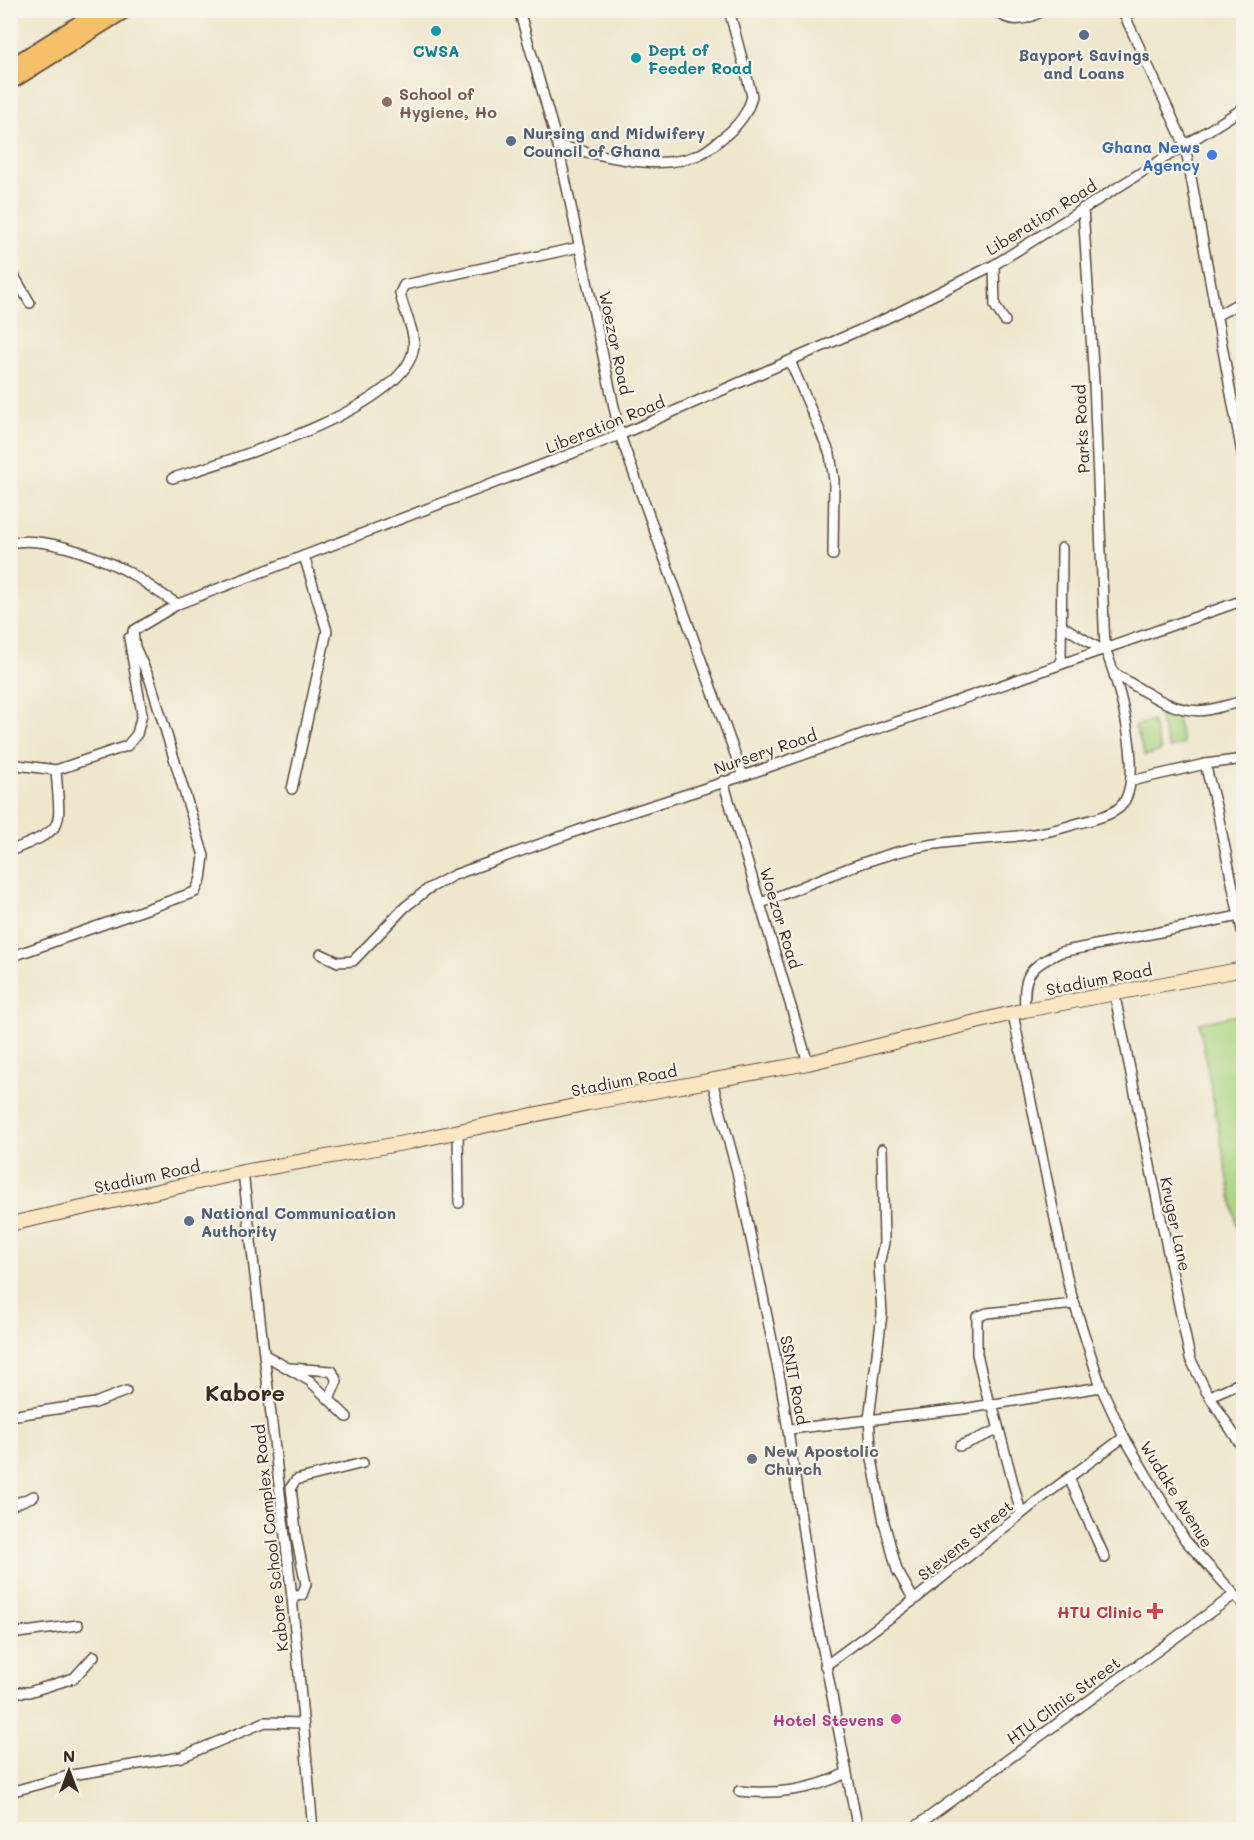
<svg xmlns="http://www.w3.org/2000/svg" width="1254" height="1840" viewBox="0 0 1254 1840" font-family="Mali,sans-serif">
  <rect width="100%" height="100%" fill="#f7f3e8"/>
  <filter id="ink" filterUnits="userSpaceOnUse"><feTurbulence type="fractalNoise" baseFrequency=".0167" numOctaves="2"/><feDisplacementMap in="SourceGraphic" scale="12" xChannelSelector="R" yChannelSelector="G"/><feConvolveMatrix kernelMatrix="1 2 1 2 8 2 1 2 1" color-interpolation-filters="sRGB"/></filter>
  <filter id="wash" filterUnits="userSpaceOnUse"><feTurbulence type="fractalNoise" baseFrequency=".008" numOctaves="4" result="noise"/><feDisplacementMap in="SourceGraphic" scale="24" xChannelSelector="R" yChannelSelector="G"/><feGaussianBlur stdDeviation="1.35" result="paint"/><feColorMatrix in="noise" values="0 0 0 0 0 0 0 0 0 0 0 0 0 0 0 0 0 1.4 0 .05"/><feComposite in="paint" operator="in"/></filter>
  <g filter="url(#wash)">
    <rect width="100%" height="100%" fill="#eee7cd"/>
    <g fill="#a8d37f" stroke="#727e4e" stroke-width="1.5">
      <path d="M1175,713L1184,744L1169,748L1159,718Z"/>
      <path d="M1152,721L1161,751L1145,756L1135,726Z"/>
      <path d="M1243,1014H1244L1243,1260L1199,1023Z"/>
    </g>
  </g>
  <g filter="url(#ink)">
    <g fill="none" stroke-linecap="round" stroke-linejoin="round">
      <g stroke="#564638" stroke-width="12">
        <g id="street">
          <path d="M519,10L558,146L620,435L743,776"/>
          <path d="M995,10C1011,25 1027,20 1044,10"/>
          <path d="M1122,10L1185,145L1244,464"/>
          <path d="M558,146C602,154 655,173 698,155C706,152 714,145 721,139C736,128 748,114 752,96L729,10"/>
          <path d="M994,265L995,306L1005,321"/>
          <path d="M10,269L30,303"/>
          <path d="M1216,316L1244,300"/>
          <path d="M790,361L830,454L834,480L833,555"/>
          <path d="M173,478C227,461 400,410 413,351C417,333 403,311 400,293L404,285L580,247"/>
          <path d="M10,543C42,535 93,555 123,569C142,579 159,594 178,604L620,435L885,319L994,265L1244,108"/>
          <path d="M1061,625L1102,650"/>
          <path d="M1061,664L1062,548"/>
          <path d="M1117,675C1143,690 1174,715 1207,710C1219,708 1231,704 1244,701"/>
          <path d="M10,764L56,770L127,746L137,734L142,714L129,638"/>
          <path d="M1205,764L1217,810L1244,940"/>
          <path d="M723,781L808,1063"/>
          <path d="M1131,781L1205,764L1244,759"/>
          <path d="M292,789L327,631L304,556"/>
          <path d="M10,851C68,827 60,830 56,770"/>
          <path d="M761,903C816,882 871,855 929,845C975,837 1024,840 1069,826C1083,821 1108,818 1120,807C1147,780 1118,680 1105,649L1094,383L1083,208"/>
          <path d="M321,954L338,962L353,961L405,907L428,889L454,875L613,818L743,776L1244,600"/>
          <path d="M10,957L195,892L201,879L204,856L150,680L135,647L133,631L178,604"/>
          <path d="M1114,992L1190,1358L1206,1391L1244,1450"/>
          <path d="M1025,1010C1023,974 1028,968 1061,952L1239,916"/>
          <path d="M1013,1014L1069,1287L1101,1387L1124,1437L1185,1540L1244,1605"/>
          <path d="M712,1081L737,1171L781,1384L813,1598L858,1830"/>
          <path d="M458,1131L459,1203"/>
          <path d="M882,1149L884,1243L879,1264L882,1314L869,1419L872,1459L884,1522L897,1570L914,1600"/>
          <path d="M243,1172L292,1597L313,1830"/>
          <path d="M265,1355L310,1381L347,1417"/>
          <path d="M289,1368L332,1371L337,1381L329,1399"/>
          <path d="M1210,1396L1244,1381"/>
          <path d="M992,1403L1021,1513"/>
          <path d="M989,1404L977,1354V1317L987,1313L1075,1304"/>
          <path d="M10,1416L95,1403L126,1391"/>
          <path d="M790,1429L963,1409L1101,1387"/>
          <path d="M960,1446L998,1430"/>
          <path d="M1069,1478L1105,1558"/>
          <path d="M10,1506L34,1496"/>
          <path d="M292,1597L302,1595L306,1584L297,1541L291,1487L296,1480L363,1463"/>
          <path d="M10,1634L78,1625"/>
          <path d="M825,1666L914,1600L1040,1499L1124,1437"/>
          <path d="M10,1692H29L74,1678L94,1656"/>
          <path d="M739,1791C774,1795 814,1790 846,1773"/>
          <path d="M10,1792L72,1775L181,1757L265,1722L303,1723"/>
          <path d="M911,1830L1234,1595"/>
        </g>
      </g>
      <g stroke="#564638" stroke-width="16">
        <path id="secondary" d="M10,1224L243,1172L409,1142L588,1103L808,1063L1025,1010L1244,969"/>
      </g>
      <g stroke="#564638" stroke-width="18">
        <g id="primary">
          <path d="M10,67L101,10"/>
          <path d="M10,82L125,10"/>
        </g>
      </g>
      <use href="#street" stroke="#fff" stroke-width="9"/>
      <use href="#secondary" stroke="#fbe6c4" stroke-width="14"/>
      <use href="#primary" stroke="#f6c06b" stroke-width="15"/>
    </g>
  </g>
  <g fill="#0f9aa8" stroke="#f7f3e8" stroke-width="2">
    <circle cx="436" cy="31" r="6"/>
    <circle cx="636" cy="58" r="6"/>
  </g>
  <g fill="#5c6f8a" stroke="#f7f3e8" stroke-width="2">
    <circle cx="1084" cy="35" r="6"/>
    <circle cx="511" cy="141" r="6"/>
    <circle cx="189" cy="1221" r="6"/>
  </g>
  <circle fill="#8d6e63" stroke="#f7f3e8" stroke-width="2" cx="387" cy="102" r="6"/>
  <circle fill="#3f7fe0" stroke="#f7f3e8" stroke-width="2" cx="1212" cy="155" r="6"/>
  <circle fill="#6b7280" stroke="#f7f3e8" stroke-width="2" cx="752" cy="1459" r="6"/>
  <path fill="#e0444e" stroke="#f7f3e8" stroke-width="2" d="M1152 1602h6v6h6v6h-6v6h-6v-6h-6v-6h6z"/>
  <circle fill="#d1479c" stroke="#f7f3e8" stroke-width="2" cx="896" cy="1719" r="6"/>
  <g text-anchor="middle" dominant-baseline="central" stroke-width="4.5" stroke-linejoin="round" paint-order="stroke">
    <g font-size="16" font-weight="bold" fill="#0d838f" stroke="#f7f3e8" text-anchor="start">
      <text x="648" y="49">Dept of<tspan x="648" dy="18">Feeder Road</tspan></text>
      <text x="436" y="50" text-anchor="middle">CWSA</text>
    </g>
    <g font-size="16" font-weight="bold" fill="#4e5e75" stroke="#f7f3e8" text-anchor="start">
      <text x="1084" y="54" text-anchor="middle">Bayport Savings<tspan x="1084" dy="18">and Loans</tspan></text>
      <text x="523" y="132">Nursing and Midwifery<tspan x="523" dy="18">Council of Ghana</tspan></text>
      <text x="201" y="1212">National Communication<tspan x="201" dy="18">Authority</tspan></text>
    </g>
    <g font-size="16" font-weight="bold" fill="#785e54" stroke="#f7f3e8" text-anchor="start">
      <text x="399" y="93">School of<tspan x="399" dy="18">Hygiene, Ho</tspan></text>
    </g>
    <g font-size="16" font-weight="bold" fill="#366cbe" stroke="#f7f3e8" text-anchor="end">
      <text x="1200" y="146">Ghana News<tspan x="1200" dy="18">Agency</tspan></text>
    </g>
    <g font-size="16" fill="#3b2a1e" stroke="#f7f3e8">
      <text transform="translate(1041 217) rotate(-32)">Liberation Road</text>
      <text transform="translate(616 343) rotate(78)">Woezor Road</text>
      <text transform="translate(605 424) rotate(-22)">Liberation Road</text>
      <text transform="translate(1081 429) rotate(-93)">Parks Road</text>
      <text transform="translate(765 751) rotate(-19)">Nursery Road</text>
      <text transform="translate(781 918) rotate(73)">Woezor Road</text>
      <text transform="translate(1099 979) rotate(-11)">Stadium Road</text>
      <text transform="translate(624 1080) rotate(-11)">Stadium Road</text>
      <text transform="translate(147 1176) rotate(-12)">Stadium Road</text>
      <text transform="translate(1176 1224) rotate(78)">Kruger Lane</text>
      <text transform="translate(795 1380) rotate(79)">SSNIT Road</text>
      <text transform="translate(1177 1494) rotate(58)">Wudake Avenue</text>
      <text transform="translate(270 1538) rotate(-96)">Kabore School Complex Road</text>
      <text transform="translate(965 1540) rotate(-39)">Stevens Street</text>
      <text transform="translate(1063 1700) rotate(-36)">HTU Clinic Street</text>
    </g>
    <g font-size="16" font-weight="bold" fill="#5b616d" stroke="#f7f3e8" text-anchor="start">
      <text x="764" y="1450">New Apostolic<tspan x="764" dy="18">Church</tspan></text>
    </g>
    <g font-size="16" font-weight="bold" fill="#be3a42" stroke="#f7f3e8" text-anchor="end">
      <text x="1142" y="1611">HTU Clinic</text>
    </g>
    <g font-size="16" font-weight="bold" fill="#b23c85" stroke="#f7f3e8" text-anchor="end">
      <text x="884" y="1719">Hotel Stevens</text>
    </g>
    <g font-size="22" font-weight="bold" fill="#3b2a1e" stroke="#f7f3e8">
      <text x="245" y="1392">Kabore</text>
    </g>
  </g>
  <rect width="1254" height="1840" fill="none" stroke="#f7f3e8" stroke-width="36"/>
  <g transform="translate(69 1771)" stroke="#f7f3e8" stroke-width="4.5" paint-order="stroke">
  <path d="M0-4.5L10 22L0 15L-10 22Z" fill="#3b2a1e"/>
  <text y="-9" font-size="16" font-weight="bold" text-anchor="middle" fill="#3b2a1e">N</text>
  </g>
</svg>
